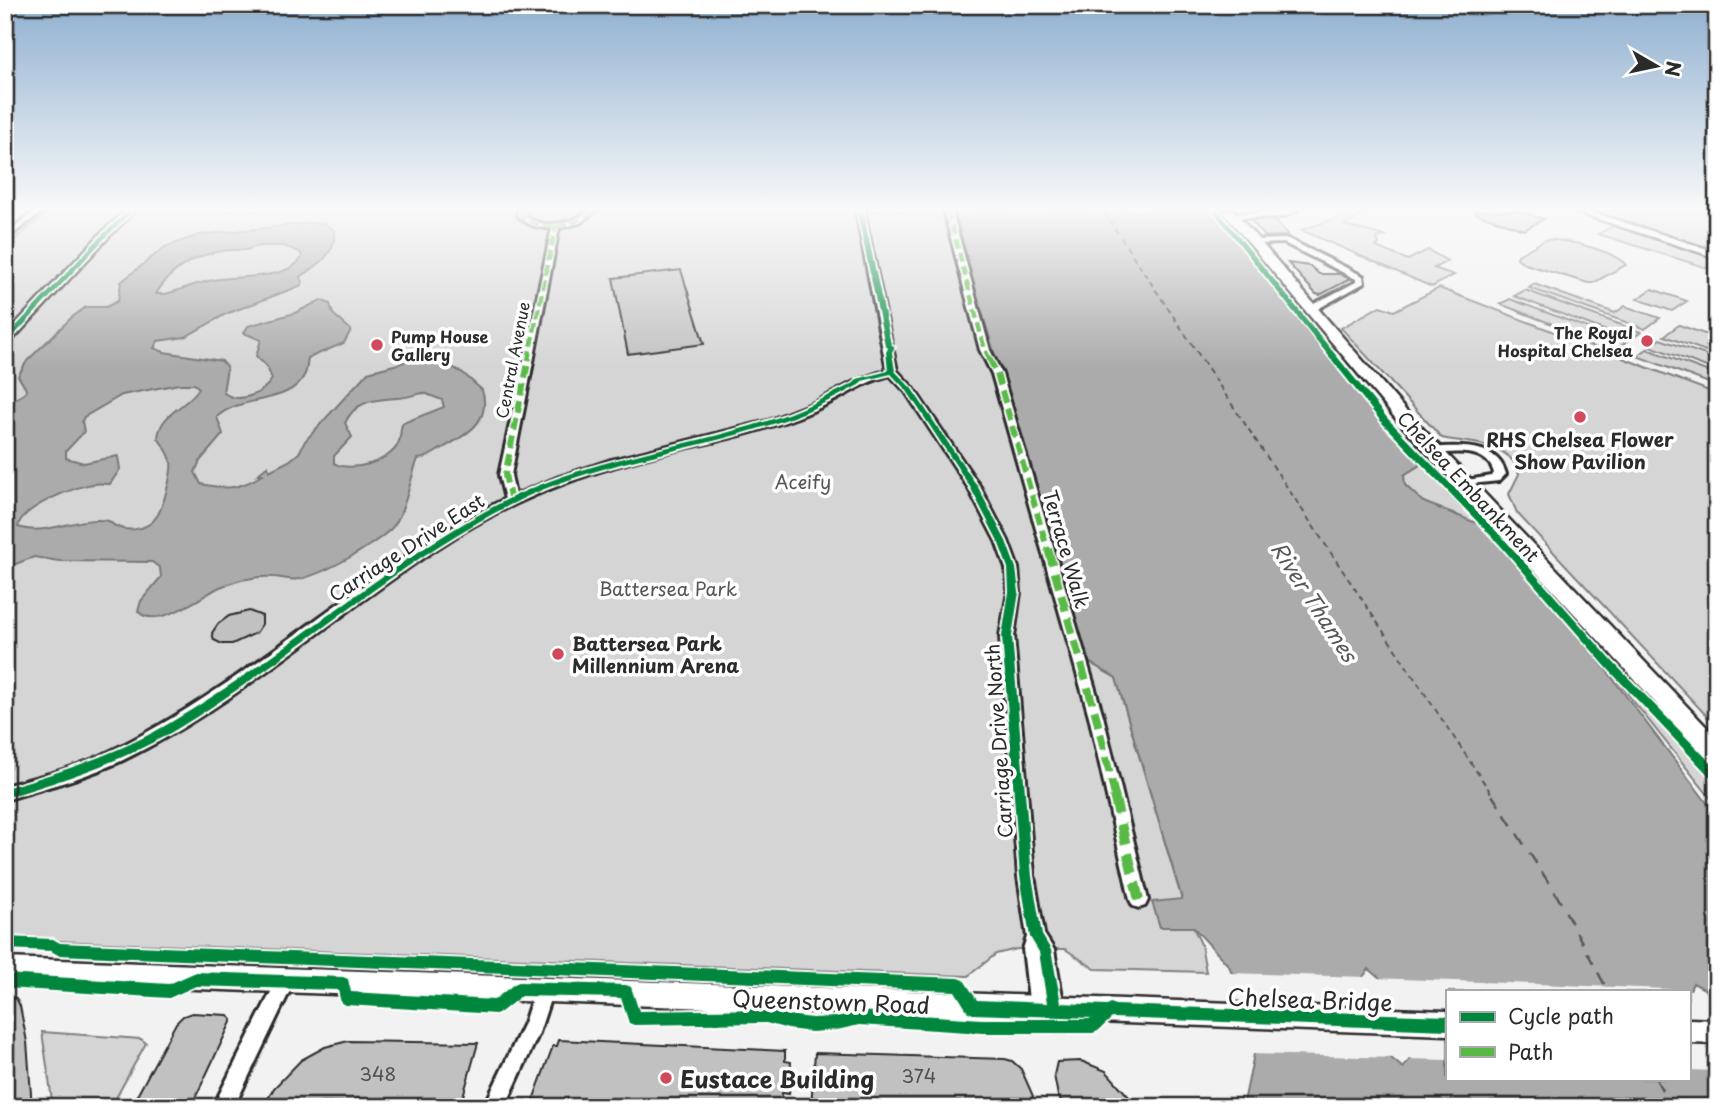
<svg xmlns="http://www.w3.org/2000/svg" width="1722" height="1112" viewBox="0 0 1722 1112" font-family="'Playpen Sans',sans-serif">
  <rect width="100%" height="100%" fill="#f2f2f2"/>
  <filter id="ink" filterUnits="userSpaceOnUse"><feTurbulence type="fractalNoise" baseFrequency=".0143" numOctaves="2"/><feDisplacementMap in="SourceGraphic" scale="14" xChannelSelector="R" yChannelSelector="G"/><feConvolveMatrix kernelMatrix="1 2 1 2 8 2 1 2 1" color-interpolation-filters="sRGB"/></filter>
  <g filter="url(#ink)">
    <g fill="#d5d5d5" stroke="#808080" stroke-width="2">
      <path d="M50,211H951L1089,662L1116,678L1182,900L1154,902L1160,927H1193L1201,944L1206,972L1095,969L1065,949H1017L996,954L968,976L5,939V247Z"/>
      <path d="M1588,211H1717V252Z"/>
      <path d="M1355,212L1364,215L1344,225L1385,236L1377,238L1379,244L1376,247L1408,260L1428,250L1447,261L1434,268L1454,275L1432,287L1301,230Z"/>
      <path d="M1613,226L1717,258V271L1598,234Z"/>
      <path d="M1545,240C1563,238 1615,251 1626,265L1593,283H1588L1525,264L1517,258L1518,255Z"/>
      <path d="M1534,284L1615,313L1625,306L1660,318L1645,329L1529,288Z"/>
      <path d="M1439,288L1717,394V727L1517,513L1509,494L1519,474C1510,440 1467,444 1442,438L1341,328L1380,306L1394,311Z"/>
      <path d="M1652,289L1687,301L1672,311L1637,299Z"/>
      <path d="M1525,290L1641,332L1630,340L1514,296Z"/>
      <path d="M1510,299L1626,342L1617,349L1500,304Z"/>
      <path d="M1679,325L1716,338L1707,346L1717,349V355L1664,336Z"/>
      <path d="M1660,339L1717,359V371L1650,346Z"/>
      <path d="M1647,349L1717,375V386L1637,356Z"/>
      <path d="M1423,463L1484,526C1472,523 1464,518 1453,513C1436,506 1399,500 1404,475Z"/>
      <path d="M1606,667L1717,782V806Z"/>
      <path d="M42,1032L141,1039L146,1043L111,1107H53Z"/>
    </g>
    <g fill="#ababab" stroke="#787878" stroke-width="2" fill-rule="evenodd">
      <path d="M951,211H1212L1381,419L1423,463L1404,475L1405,485L1423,502L1484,526L1544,593L1604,667L1717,816V1008L1706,990L1693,983L1690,990L1717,1037V1107H1243L1254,1054L1247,1007L1229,966L1193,927H1160L1152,902L1182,899L1116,678L1089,662ZM1369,969L1380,978L1410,1059L1403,1068L1391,1058L1363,977ZM1447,991H1689V1079H1447Z"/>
      <path d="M310,223L324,224L334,230C338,253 316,267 300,277L303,282L300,286L226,314L185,337L158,341L154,348L164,352L222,361L227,368L223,392C238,405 263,394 272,379L267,367L256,356L261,340L244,333L248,326L295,313L321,300L330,304L333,314L351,330L344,343L308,358C307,363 307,370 305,374C290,406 241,394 217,417L223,434L200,461L195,472L201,484C224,489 237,491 264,474L257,475L268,466L269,471L289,461L299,453L305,441L368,372L398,364L427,352L438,353L441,361L463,373L482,390C492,422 466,435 443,448C433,453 429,458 418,459C411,474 405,517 390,530C369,548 326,573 300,579C292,581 281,577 273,577C255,576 237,580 220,587C203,595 155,632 138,611L141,601L161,577L160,568L152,562L59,561L34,557L5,568V405L25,393L26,389L18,376L27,361L71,318L86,307H106L118,301L121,282L165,247L199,235ZM261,246H284L300,252L302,257C288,281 237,275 213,280C196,283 181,290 165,294H156C175,262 210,248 245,250C250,250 255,246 261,246ZM179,384H194L199,388C187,408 160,412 158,438C163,446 170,452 171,462C173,472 163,507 157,516C147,532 121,534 109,521C78,515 48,537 18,527C20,508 75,486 94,484C99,483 104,484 110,484L120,469L118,456L84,463L66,458V451L84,432L82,421L84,417L122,395ZM424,393L442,400L444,407L403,423C399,430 402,436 398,444C390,462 350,473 334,463V456L352,437L345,423C356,400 374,400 397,398C406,398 415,394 424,393Z"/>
    </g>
    <g fill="#f2f2f2">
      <path d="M1228,973L1367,977L1397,1058L1250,1054L1244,1008Z"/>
      <path d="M1374,978L1694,990L1717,1030V1071L1689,1070V991H1447V1060L1406,1059Z"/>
    </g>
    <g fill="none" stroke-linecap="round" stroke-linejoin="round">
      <path stroke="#585858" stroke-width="2" stroke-dasharray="6 4.5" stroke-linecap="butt" d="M1103,211L1493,796"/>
      <g stroke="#585858" stroke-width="2.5" stroke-dasharray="13 10" stroke-linecap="butt">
        <path d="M1492,795L1556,894L1608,991"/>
        <path d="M1656,1079L1671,1107"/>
      </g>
    </g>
    <g fill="#c1c1c1" stroke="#2b2b2b" stroke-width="2">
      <path d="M1475,211H1518L1544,219L1524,230L1475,213Z"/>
      <path d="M1251,220H1274L1288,234L1285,236L1265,237Z"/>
      <path d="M1288,263L1310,266L1319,274H1340L1350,279L1320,295L1316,294Z"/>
      <path d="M681,270L704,344L628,354L613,278Z"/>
      <path d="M249,611L262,616V624L256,633L232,644H222L214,640L212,633L218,624L229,616Z"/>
      <path d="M5,995L16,998L20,1006L27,1042L32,1107H5Z"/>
      <path d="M192,1013L228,1015L232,1020L191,1107H131L176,1023L183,1016Z"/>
      <path d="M559,1040L785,1051V1061L791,1062L789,1094L782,1093L781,1105L766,1107H658L533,1100L553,1046H557Z"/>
      <path d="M348,1041L478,1043L460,1107L322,1102L307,1107H267L268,1104H265L274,1088L301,1060L325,1047Z"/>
      <path d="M815,1053L1005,1059L1012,1061L1021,1069L1033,1096L1030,1107L811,1106Z"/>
      <path d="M1081,1061L1106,1071L1138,1107H1066L1058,1096L1054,1075L1057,1062Z"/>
    </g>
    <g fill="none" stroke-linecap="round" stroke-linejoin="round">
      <g stroke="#2b2b2b" stroke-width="6">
        <g id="minor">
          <path d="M35,211H43L5,240V234Z"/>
          <path d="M126,211H134L108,237L8,344L5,345V336L102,233Z"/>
          <path d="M519,211H527L525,215C538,227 558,226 574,219C583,216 586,211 595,211L580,223L559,228L511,475L515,495L559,477L608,461L768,421L816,402L860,379L887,370L856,211H864L897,371L913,388L980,487L1008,541L1018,568L1020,592L1014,636L1034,876L1044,934L1054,950L1064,1008L1062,1015L1055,1017L1048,1015L1047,1011L1046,1015L1039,1017L1032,1015L1030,1008L1023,949L1027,937L1018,876L1000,636L1008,592L1006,568L996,541L968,487L906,392L890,375C865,381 845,396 823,406C805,415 787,421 768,427C733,439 696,445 660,454C595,470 531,492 473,526C351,598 249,699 121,761C84,778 44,788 5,800V786C41,776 78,768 111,751C252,683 364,568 505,499L499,475L552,228C538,229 527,225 517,215Z"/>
          <path d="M944,211H952L990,350L1002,374L1103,716L1148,900L1145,906L1139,908L1133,906L1130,900L1089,716L992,374L980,350Z"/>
          <path d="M1286,211H1297L1282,217L1232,218L1228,216L1232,214Z"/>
          <path d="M1288,239L1363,276L1364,283L1314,311H1308V307L1356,282V279L1284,243L1254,244L1250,242L1254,240Z"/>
          <path d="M1443,447C1468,446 1498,446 1506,474L1499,481L1461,485L1459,483L1461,481L1492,476L1494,473C1487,448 1456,452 1435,454L1430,451L1431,449Z"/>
          <path d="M285,973L291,976L294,982L234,1107H213L279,976Z"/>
          <path d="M544,981L551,983L553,990L539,1033L505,1107H484L524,1023L537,983Z"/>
        </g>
      </g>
      <g stroke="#2b2b2b" stroke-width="5">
        <g id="major">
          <path d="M1573,211H1589L1717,252V258Z"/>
          <path d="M5,958L1447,1011V1035L5,982Z"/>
          <path d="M1689,1019L1717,1020V1044L1689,1043Z"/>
        </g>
      </g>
      <g stroke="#2b2b2b" stroke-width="5">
        <path id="highway" d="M1222,211H1234L1408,413L1717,738V764L1709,761L1396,419Z"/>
      </g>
      <use href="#minor" fill="#fff" fill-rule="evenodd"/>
      <use href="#major" fill="#fff" fill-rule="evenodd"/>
      <use href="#highway" fill="#fff" fill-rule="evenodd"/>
      <g stroke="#58b947" stroke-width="4.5" stroke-dasharray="10 4.5" stroke-linecap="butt">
        <path d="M523,211L521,215C541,233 573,228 592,211"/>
        <path d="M948,211L985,350L990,360"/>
        <path d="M528,360L556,225"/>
      </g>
      <g stroke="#58b947" stroke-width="6" stroke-dasharray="12 6" stroke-linecap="butt">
        <path d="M989,358L997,374L1048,551"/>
        <path d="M511,501L505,475L529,358"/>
      </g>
      <path stroke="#58b947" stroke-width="8" stroke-dasharray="16 8" stroke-linecap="butt" d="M1048,549L1096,716L1115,796"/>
      <path stroke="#58b947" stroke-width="10" stroke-dasharray="20 10" stroke-linecap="butt" d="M1114,795L1139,900"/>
      <g stroke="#fff" stroke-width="4">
        <g id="cycleway">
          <path d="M128,211H133L107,236L7,343L5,344V338L103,234Z"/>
          <path d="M857,211H863L891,344L895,347L892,352L895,371L912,389L978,487L1006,541L1016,568L1019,592L1012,636L1032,876L1042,935L1051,950L1061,1003L1107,1005L1111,1003L1115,1005L1447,1016V1030L1112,1018L1098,1031L1093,1033H982L859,1025L837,1030L812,1032L788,1029L766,1023L634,1025L629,1023L621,998L521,996L501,1012L496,1014L346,1005L341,1003L338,990L196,986L169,998L5,988V974L169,984L196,972L343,977L348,979L351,992L494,1000L514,984L519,982L626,985L631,987L639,1011L766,1009L788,1015L812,1018L837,1017L859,1011L982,1019H1090L1092,1018L973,1014L968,1012L955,991L58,955L51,951L5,949V937L53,939L60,943L959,978L964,980L977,1000L1047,1003L1039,952L1030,937L1020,876L1002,636L1009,592L1008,568L998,541L970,487L907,391L891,374L862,381L859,385C831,400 803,415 773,424C685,453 593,462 510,505C390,566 291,660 177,729C124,761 64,780 5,798V788C61,772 117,754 168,724C284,657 384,563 504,501C586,459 679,449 767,421C797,412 826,397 854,383L857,379L888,371L886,352L888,348L885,345Z"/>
          <path d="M1213,211H1218L1389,420L1505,540L1614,663L1717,769V782L1713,780L1608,669L1499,544L1383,424Z"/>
        </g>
      </g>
      <use href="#cycleway" fill="#00873e" fill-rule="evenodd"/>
    </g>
  </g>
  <linearGradient id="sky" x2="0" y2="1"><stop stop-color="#8fb0d0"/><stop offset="0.57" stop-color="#f9f9f9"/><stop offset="1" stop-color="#f9f9f9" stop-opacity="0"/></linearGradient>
  <rect width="1722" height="367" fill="url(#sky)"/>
  <g fill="#d1495b" stroke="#fff" stroke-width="2.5">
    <circle cx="1647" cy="341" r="7"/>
    <circle cx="377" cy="345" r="7"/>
    <circle cx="1580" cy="417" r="7"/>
    <circle cx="558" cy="654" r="7"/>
    <circle cx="666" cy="1078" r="7"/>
  </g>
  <g text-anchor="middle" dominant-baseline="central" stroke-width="7" stroke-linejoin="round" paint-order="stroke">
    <g font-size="16" font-weight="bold" fill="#2b2b2b" stroke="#fff" text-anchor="end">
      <text x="1633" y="332">The Royal<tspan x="1633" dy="18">Hospital Chelsea</tspan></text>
      <text x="391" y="336" text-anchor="start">Pump House<tspan x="391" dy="18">Gallery</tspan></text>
    </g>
    <g font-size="16" fill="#2b2b2b" stroke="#fff">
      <text transform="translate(512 360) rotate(-79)">Central Avenue</text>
    </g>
    <g font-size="19" font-weight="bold" fill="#2b2b2b" stroke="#fff">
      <text x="1580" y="439">RHS Chelsea Flower<tspan x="1580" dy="22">Show Pavilion</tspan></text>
      <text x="572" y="643" text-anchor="start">Battersea Park<tspan x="572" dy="22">Millennium Arena</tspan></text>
    </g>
    <g font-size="19" fill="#565656" stroke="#fff">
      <text x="803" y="481">Aceify</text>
      <text x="668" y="588">Battersea Park</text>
    </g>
    <g font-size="19" fill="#2b2b2b" stroke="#fff">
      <text transform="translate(1469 486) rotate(47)">Chelsea Embankment</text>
      <text transform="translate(406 547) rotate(-33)">Carriage Drive East</text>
      <text transform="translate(1067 549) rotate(74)">Terrace Walk</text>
      <text transform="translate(998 741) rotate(-94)">Carriage Drive North</text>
    </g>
    <g font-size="19" fill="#505050">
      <text x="378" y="1073">348</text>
      <text x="919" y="1075">374</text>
    </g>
    <g font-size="21" font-style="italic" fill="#585858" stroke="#fff">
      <text transform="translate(1315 601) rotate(57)">River Thames</text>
    </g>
    <g font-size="23" fill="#2b2b2b" stroke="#fff">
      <text transform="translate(1310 999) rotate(2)">Chelsea Bridge</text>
      <text transform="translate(831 1001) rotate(2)">Queenstown Road</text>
    </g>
    <g font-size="23" font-weight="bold" fill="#2b2b2b" stroke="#fff" text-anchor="start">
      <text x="680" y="1078">Eustace Building</text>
    </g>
  </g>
  <rect width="1722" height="1112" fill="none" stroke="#fff" stroke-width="28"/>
  <rect x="14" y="14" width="1694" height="1084" fill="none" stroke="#2b2b2b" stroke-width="2.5" filter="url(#ink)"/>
  <rect x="1446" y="990" width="245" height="91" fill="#ffffff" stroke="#aaaaaa" stroke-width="2"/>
  <rect x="1460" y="1012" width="35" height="10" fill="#00873e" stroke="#aaaaaa" stroke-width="2"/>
  <text x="1508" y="1024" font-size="21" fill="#2b2b2b">Cycle path</text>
  <rect x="1460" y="1047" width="35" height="10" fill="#58b947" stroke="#aaaaaa" stroke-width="2"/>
  <text x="1508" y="1060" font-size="21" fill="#2b2b2b">Path</text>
  <g transform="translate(1656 66) rotate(99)" stroke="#ffffff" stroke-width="5" paint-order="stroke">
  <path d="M0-5L12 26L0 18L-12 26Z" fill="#2b2b2b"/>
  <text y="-10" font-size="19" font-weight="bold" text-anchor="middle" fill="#2b2b2b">N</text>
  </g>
</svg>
